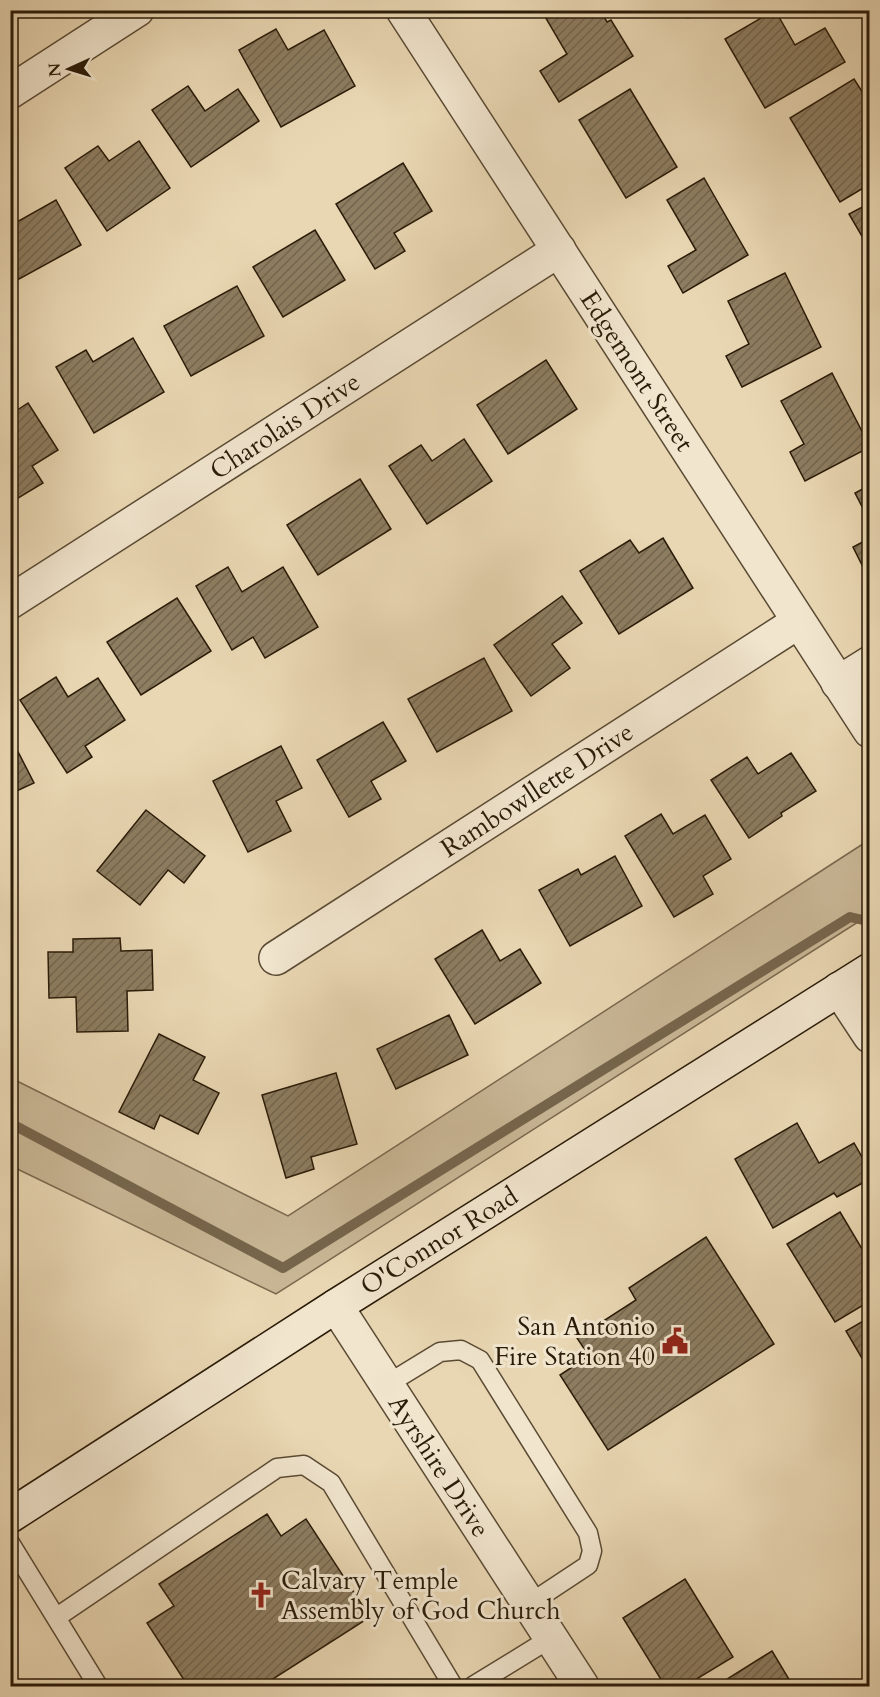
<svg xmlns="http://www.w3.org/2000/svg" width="880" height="1697" viewBox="0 0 880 1697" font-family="Cardo,serif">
  <defs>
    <pattern id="building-hatch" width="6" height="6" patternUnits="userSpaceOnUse" patternTransform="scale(1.5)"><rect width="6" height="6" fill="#8d7d61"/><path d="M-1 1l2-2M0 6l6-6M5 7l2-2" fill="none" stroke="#73664e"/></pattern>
  </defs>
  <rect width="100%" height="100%" fill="#e9d7b3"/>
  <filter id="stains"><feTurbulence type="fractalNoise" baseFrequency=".00333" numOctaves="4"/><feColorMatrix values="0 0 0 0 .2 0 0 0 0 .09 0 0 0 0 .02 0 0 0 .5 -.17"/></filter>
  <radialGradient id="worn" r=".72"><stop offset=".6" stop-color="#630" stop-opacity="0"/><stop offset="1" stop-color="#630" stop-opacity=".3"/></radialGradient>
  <path fill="#c9b796" stroke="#7a694f" stroke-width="1.5" d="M869,840V915L276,1294L11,1166V1078L288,1216Z"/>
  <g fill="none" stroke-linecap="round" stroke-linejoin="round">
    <path stroke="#76654c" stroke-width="10" d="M10,1123L283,1268L850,917L867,921"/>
  </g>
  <g fill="url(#building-hatch)" stroke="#2a1b08" stroke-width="1.5">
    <path d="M551,10H600L607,22L611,20L633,56L559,102L540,71L567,54L544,15Z"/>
    <path d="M683,10H699L688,18Z"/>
    <path d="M775,10L795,45L825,28L845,62L765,108L725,39Z"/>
    <path d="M276,29L288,50L324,30L355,86L281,127L239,50Z"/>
    <path d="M854,79L870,104V184L840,202L790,118Z"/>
    <path d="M188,86L205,111L238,89L259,121L191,167L152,110Z"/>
    <path d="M630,89L677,167L626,198L579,120Z"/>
    <path d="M139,141L170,188L107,231L65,168L98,146L109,161Z"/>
    <path d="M403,163L432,211L394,233L405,251L375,269L336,204Z"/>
    <path d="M704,178L748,255L683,293L668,266L696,250L667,200Z"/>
    <path d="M56,200L81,245L10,284V211L17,222Z"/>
    <path d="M870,203V250L849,214Z"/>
    <path d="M315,230L345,280L283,317L253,267Z"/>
    <path d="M785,273L821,347L742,387L726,356L749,344L728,301Z"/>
    <path d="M237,286L264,336L191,376L164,326Z"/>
    <path d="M133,338L164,392L94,433L56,367L86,350L93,362Z"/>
    <path d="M546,360L577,409L508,454L477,405Z"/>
    <path d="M832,373L870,447L805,481L790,452L804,444L781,401Z"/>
    <path d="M28,403L58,450L32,466L43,483L10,503V415Z"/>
    <path d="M464,439L492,481L427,524L389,466L421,445L432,461Z"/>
    <path d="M360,479L391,529L318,575L287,525Z"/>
    <path d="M870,485V522L855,493Z"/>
    <path d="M663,538L693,588L619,634L580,571L630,540L639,553Z"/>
    <path d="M870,538V578L869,579L853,547Z"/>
    <path d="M228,567L242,592L283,567L318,627L265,658L253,637L232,650L196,586Z"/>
    <path d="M562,596L582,623L552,644L570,668L531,696L494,645Z"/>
    <path d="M177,598L211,651L141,695L107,642Z"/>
    <path d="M484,658L512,711L437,752L408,699Z"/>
    <path d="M56,677L68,697L98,678L125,720L85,746L92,757L67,773L20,700Z"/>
    <path d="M383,722L406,761L371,781L381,799L349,817L317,760Z"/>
    <path d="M10,736L34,783L10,794Z"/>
    <path d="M281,746L302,788L276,801L291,831L248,852L213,781Z"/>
    <path d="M791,753L816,791L781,813L782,816L749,838L711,780L747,757L758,774Z"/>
    <path d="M146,810L205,856L184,883L168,870L140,905L97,871Z"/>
    <path d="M661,814L673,834L705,815L731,859L703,876L713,894L674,917L625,836Z"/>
    <path d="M615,856L642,906L570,946L539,890L578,869L581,875Z"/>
    <path d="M482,930L500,961L520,949L541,983L475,1024L435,959Z"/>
    <path d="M120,938L121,951L152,950L153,990L127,991L128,1031L77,1032L76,997L49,998L48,952H73V939Z"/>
    <path d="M449,1015L468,1055L396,1089L377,1049Z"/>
    <path d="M159,1034L205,1057L193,1080L219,1093L198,1134L160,1115L154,1129L119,1112Z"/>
    <path d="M336,1073L357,1144L311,1157L314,1169L286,1178L262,1095Z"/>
    <path d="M797,1123L819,1163L854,1143L870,1171V1179L837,1197L834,1193L773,1228L735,1159Z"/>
    <path d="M840,1212L865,1254L870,1251V1301L835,1322L787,1244Z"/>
    <path d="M706,1237L774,1344L608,1450L560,1375L589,1356L577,1338L636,1300L629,1288Z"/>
    <path d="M870,1317V1372L846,1331Z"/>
    <path d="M267,1514L281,1536L306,1519L370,1617L262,1686H188L147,1623L174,1606L159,1584Z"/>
    <path d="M685,1579L733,1657L685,1686H665L623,1618Z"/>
    <path d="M772,1651L793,1686H716Z"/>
  </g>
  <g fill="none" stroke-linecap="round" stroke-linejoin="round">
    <g stroke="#5a4a33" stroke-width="21">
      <g id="lane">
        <path d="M386,1385L440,1352L461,1350L480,1360L588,1533L592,1551L588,1565L529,1604"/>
        <path d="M10,1543L98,1686"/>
        <path d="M57,1617L277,1468L304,1465L331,1483L453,1686"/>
        <path d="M473,1686L551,1638"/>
      </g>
    </g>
    <g stroke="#5a4a33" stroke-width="36">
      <g id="street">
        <path d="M403,10L870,731"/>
        <path d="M10,92L137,10"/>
        <path d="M10,602L559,250"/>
        <path d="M838,683L870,663"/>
        <path d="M276,958L798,622"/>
        <path d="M839,989L870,1036"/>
        <path d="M336,1306L582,1686"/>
      </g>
    </g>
    <g stroke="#2a1b08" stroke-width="36">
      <path id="secondary" d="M10,1516L336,1306L870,970"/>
    </g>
    <use href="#lane" stroke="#f1e5ce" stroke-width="18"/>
    <use href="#street" stroke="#f1e5ce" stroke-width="33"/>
    <use href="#secondary" stroke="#f1e5ce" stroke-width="33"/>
  </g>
  <defs>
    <g id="civic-bare" transform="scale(2.07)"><path d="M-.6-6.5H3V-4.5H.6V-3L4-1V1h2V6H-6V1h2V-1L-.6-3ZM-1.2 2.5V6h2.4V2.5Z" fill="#8f2418" stroke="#f1e5ce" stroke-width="2.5" paint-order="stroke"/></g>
    <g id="church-bare" transform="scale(2.07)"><path d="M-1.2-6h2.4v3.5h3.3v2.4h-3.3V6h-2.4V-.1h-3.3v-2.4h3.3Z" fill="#8f2418" stroke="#f1e5ce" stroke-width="2.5" paint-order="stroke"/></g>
  </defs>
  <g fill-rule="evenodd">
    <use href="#civic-bare" x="675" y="1341"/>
    <use href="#church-bare" x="261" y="1595"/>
  </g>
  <g text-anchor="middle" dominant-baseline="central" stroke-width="6" stroke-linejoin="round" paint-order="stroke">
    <g font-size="26" fill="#2a1b08" stroke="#f1e5ce">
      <text transform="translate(637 371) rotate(57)">Edgemont Street</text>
      <text transform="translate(285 426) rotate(-33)">Charolais Drive</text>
      <text transform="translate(537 790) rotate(-33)">Rambowllette Drive</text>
      <text transform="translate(439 1241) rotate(-32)">O'Connor Road</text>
      <text transform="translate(439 1466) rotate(57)">Ayrshire Drive</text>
    </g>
    <g font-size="26" fill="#2a1b08" stroke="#f1e5ce" text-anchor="end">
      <text x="655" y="1326">San Antonio<tspan x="655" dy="30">Fire Station 40</tspan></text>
      <text x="281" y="1580" text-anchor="start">Calvary Temple<tspan x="281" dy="30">Assembly of God Church</tspan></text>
    </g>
  </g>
  <rect width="880" height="1697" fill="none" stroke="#e9d7b3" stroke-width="36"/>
  <rect x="12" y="12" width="856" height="1673" fill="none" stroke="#2a1b08" stroke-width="3"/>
  <rect x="18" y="18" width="844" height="1661" fill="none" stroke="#2a1b08" stroke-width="1.5"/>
  <g transform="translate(69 69) rotate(266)" stroke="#f1e5ce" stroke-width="4.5" paint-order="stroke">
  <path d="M0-4.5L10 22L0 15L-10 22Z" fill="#2a1b08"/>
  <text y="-9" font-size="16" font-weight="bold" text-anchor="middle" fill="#2a1b08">N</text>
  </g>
  <rect width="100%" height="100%" filter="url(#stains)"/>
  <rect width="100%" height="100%" fill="url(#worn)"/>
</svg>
